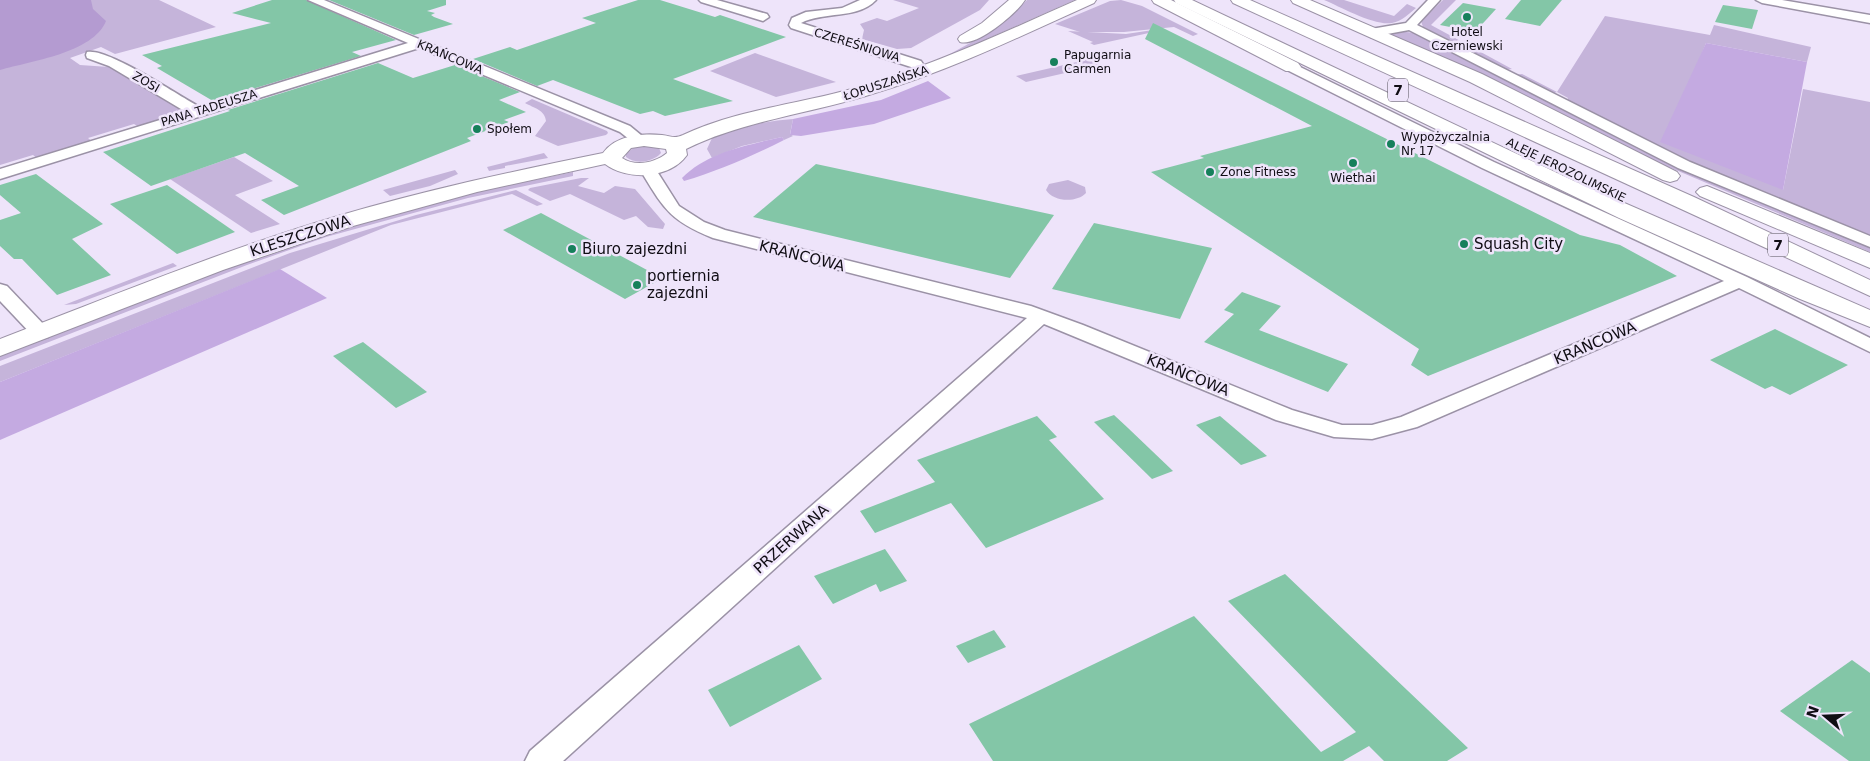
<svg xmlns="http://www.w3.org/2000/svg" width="1870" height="761" viewBox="0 0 1870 761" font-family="'DejaVu Sans',sans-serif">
  <rect width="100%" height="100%" fill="#eee4fa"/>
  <g fill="#c5b4da">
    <path d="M0,0H159L216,27L115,54L101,47L70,58L80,65L109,67L186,112L184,113L139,127L134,124L88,138L93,142L38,159L33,155L0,165Z"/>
    <path d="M893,0H989L980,10L911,48L897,49L862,39L864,30L860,24L877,18L887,21L919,8Z"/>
    <path d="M1027,0H1075L939,60L981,37L1005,21Z"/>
    <path d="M1121,0L1142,6L1198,34L1193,36L1174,27L1124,32H1080L1055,24L1110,1Z"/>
    <path d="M1324,0H1344L1394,16L1407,4L1416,8C1409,14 1402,21 1392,23C1374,26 1341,7 1324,0Z"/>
    <path d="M1443,0H1456L1431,25L1512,69L1504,70L1423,27L1421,21Z"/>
    <path d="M1605,16L1710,35L1714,25L1811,47L1807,62L1706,43L1698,63L1783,190L1803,89L1870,102V238L1654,147L1566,102L1568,98L1557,92L1551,94L1513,75L1522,74L1557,92Z"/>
    <path d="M1153,30L1158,31L1094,45L1090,43L1093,42L1068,31L1126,34Z"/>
    <path d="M1398,31L1415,33L1642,151L1870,248V252L1626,149L1389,35Z"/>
    <path d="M755,53L836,82L776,97L710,71Z"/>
    <path d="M1090,59L1100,65L1026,82L1016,76Z"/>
    <path d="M532,99L607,131L608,133L606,135L558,146L535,136L546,121C545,110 534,108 525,103Z"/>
    <path d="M793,119L790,134L793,136L784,140L782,137L742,146L712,158L707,149L712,138C738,127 765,121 793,119Z"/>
    <path d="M647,146L659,148L661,153C653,162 636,165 626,157V154L633,148Z"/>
    <path d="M544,153L548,158L505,166V168L489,171L487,167Z"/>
    <path d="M234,157L273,181L235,195L280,224L251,233L170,179Z"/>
    <path d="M455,170L458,174L430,186L390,196L383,190Z"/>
    <path d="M573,172V176L468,198L326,237L247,265L0,361V355L294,243L457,196Z"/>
    <path d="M581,178H589L578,186L604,193L615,186L635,189L665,224L663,229L648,227L636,216L624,220L570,194L550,201L528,190L530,188Z"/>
    <path d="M1068,180L1085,187L1086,193C1077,203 1053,202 1046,190L1049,184Z"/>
    <path d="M516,190L543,204L537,206L512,194L391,225L0,382V366L290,253L416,215Z"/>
    <path d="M173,263L177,266L76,304L64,305Z"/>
  </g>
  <g fill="#c4aae1">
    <path d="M1706,43L1807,62L1783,190L1660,142Z"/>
    <path d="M928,81L951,98L874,124L801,136L790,135L793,119L881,100Z"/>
    <path d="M782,137L784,140C752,156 718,171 684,181L682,178C707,152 748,145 782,137Z"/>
    <path d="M280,269L327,298L0,440V382Z"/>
  </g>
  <path fill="#b49bd1" d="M0,0H91L93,9L106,21C93,53 31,61 0,70Z"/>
  <g fill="#83c6a7">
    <path d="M272,0H306L396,40L352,52L361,56L213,101L157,68L162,66L142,55L271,23L232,13Z"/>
    <path d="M329,0H446V5L427,11L435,13L431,15L434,17L453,24L414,35Z"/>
    <path d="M638,0H660L715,17L720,15L786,37L673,79L733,101L665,116L653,111L640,114L553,80L537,86L473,59L510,47L517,50L596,23L582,18Z"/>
    <path d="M1521,0H1562L1540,26L1505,19Z"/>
    <path d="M1463,3L1496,9L1475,32L1440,25Z"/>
    <path d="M1723,5L1758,10L1752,29L1715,22Z"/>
    <path d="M1153,23L1580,235L1620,245L1677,276L1428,376L1411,365L1419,349L1151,172L1204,158L1200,156L1312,126L1145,39Z"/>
    <path d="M378,63L413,78L455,65L520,92L499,100L526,112L504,120L509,122L467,138L471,141L284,215L261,200L299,186L245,153L151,186L103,152L230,111L228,110Z"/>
    <path d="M816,164L947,192L1054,215L1010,278L753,217Z"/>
    <path d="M36,174L103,224L72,239L111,275L57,295L22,259H14L0,246V220L21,213L0,195V185Z"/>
    <path d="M167,185L235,232L177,254L110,204Z"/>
    <path d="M541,213L647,270L663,278L625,299L503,230Z"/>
    <path d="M1094,223L1212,248L1180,319L1052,289Z"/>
    <path d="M1242,292L1281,306L1259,330L1348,364L1328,392L1204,342L1234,314L1224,310Z"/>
    <path d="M1775,329L1821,352L1848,365L1790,395L1772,386L1765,389L1710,360Z"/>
    <path d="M363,342L427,392L396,408L333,356Z"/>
    <path d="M1114,415L1128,428L1173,471L1152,479L1094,422Z"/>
    <path d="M1037,416L1057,437L1049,440L1104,499L986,548L951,503L875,533L860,511L935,482L917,460Z"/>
    <path d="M1220,416L1267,456L1241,465L1196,425Z"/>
    <path d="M885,549L907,581L880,592L876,584L833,604L814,576Z"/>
    <path d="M1285,574L1468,748L1447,761H1384L1369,746L1343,761H993L969,724L1194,616L1321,752L1356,732L1228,601Z"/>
    <path d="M994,630L1006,647L968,663L956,646Z"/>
    <path d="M799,645L822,679L730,727L708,690Z"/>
    <path d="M1852,660L1870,673V761H1849L1780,711Z"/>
  </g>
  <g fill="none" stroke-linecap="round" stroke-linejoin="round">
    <g stroke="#9b92a6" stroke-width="3">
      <g id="street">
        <path d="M308,0H324L630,126L647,140L644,143H634L620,132L419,48L0,179V169L186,112L109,66L87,58L86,55L87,52C107,47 179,96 200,107L408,43Z"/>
        <path d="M699,0H717L767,14L769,17L763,21L701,2Z"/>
        <path d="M860,0H876C857,20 823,11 801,23L921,61L923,64L921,67H911L791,28L789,25L792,18L806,12L842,8Z"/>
        <path d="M1428,0H1440L1417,25L1690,162L1870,236V247L1678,168L1409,30L1371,37L1365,33L1371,29L1406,23Z"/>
        <path d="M1756,0H1782L1870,15V23L1762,3Z"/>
        <path d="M1292,63L1494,162L1747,277L1870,338V352L1739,288L1417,427L1372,439L1334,437L1276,420L1044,324L563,761H525L530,751L1027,318L713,238C668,220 663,207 639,168L641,165H653L679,206L704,222L725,230L1031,306L1083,325L1292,410L1342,425H1372L1401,417L1724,281L1482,168L1287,70L1285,67Z"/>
        <path d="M0,284L7,286L48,329L51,333L48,337L41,339L34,337L0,301Z"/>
      </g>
    </g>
    <g stroke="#9b92a6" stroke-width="2">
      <g id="secondary">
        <path d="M1009,0H1025C1016,14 977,47 960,42L958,39L960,36L982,23Z"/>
        <path d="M1077,0H1096L1094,3C1021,36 949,71 872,94C810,114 745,120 686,149L687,155C670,179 627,181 605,164L477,192L353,226L223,270L0,356V339C112,296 223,250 338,216C425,190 514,171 603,153C616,135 642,133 662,135C671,136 674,139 683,135C738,109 801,104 859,87C934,65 1005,32 1077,0ZM644,146L666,149L667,153C655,163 635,167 622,158L631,148Z"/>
        <path d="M1152,0H1171L1298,63L1301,67L1298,71H1286L1154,3Z"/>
      </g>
    </g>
    <g stroke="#9b92a6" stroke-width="2">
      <g id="primary">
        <path d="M1174,0H1192L1574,181L1870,310V327L1800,299L1619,218L1176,3Z"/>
        <path d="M1231,0H1250L1694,197L1870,280V296L1233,3Z"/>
        <path d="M1291,0H1310L1482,74L1677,172L1680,176L1677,180L1670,182L1663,180L1470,82L1293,3Z"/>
        <path d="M1707,186L1870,253V268L1700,196L1696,192L1700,188Z"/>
      </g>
    </g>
    <use href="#street" fill="#fff" fill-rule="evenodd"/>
    <use href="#secondary" fill="#fff" fill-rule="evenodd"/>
    <use href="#primary" fill="#fff" fill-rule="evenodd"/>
  </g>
  <g fill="#16805b" stroke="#eee4fa" stroke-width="2">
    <circle cx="1467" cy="17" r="5"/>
    <circle cx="1054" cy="62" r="5"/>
    <circle cx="477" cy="129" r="5"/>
    <circle cx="1391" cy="144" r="5"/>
    <circle cx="1353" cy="163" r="5"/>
    <circle cx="1210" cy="172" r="5"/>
    <circle cx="1464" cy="244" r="5"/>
    <circle cx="572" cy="249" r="5"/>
    <circle cx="637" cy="285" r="5"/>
  </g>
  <g text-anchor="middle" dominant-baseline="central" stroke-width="5" stroke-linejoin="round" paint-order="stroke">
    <g font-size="12" fill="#100d14" stroke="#eee4fa" text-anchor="start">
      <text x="1467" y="32" text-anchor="middle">Hotel<tspan x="1467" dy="14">Czerniewski</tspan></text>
      <text x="1064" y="55">Papugarnia<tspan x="1064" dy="14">Carmen</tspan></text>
      <text x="487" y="129">Społem</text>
      <text x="1401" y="137">Wypożyczalnia<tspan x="1401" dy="14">Nr 17</tspan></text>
      <text x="1220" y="172">Zone Fitness</text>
      <text x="1353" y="178" text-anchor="middle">Wiethai</text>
    </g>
    <g font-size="12" fill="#100d14" stroke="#eee4fa">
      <text transform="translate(857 45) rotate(17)">CZEREŚNIOWA</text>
      <text transform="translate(450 57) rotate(23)">KRAŃCOWA</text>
      <text transform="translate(146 82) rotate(30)">ZOSI</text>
      <text transform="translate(886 83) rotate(-18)">ŁOPUSZAŃSKA</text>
      <text transform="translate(209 108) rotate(-17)">PANA TADEUSZA</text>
      <text transform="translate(1566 170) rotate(26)">ALEJE JEROZOLIMSKIE</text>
    </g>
    <g fill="#eee4fa" stroke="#534e59" stroke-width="1">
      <rect x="1388" y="78.5" width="20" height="23" rx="4"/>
      <rect x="1768" y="233.5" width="20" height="23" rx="4"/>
    </g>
    <g font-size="14" font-weight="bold" fill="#100d14">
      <text x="1398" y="90">7</text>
      <text x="1778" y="245">7</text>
    </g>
    <g font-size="15" fill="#100d14" stroke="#eee4fa">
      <text transform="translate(300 236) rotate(-18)">KLESZCZOWA</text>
      <text transform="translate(802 256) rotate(14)">KRAŃCOWA</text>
      <text transform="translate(1595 343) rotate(-23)">KRAŃCOWA</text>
      <text transform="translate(1188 375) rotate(22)">KRAŃCOWA</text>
      <text transform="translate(791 539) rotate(-42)">PRZERWANA</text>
    </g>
    <g font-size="15" fill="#100d14" stroke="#eee4fa" text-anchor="start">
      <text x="1474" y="244">Squash City</text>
      <text x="582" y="249">Biuro zajezdni</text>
      <text x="647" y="276">portiernia<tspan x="647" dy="17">zajezdni</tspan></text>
    </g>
  </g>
  <g transform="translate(1825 716) rotate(289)" stroke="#eee4fa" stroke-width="4" paint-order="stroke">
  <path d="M0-4L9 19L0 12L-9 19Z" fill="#100d14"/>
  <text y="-8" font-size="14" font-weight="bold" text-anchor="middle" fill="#100d14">N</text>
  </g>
</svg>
